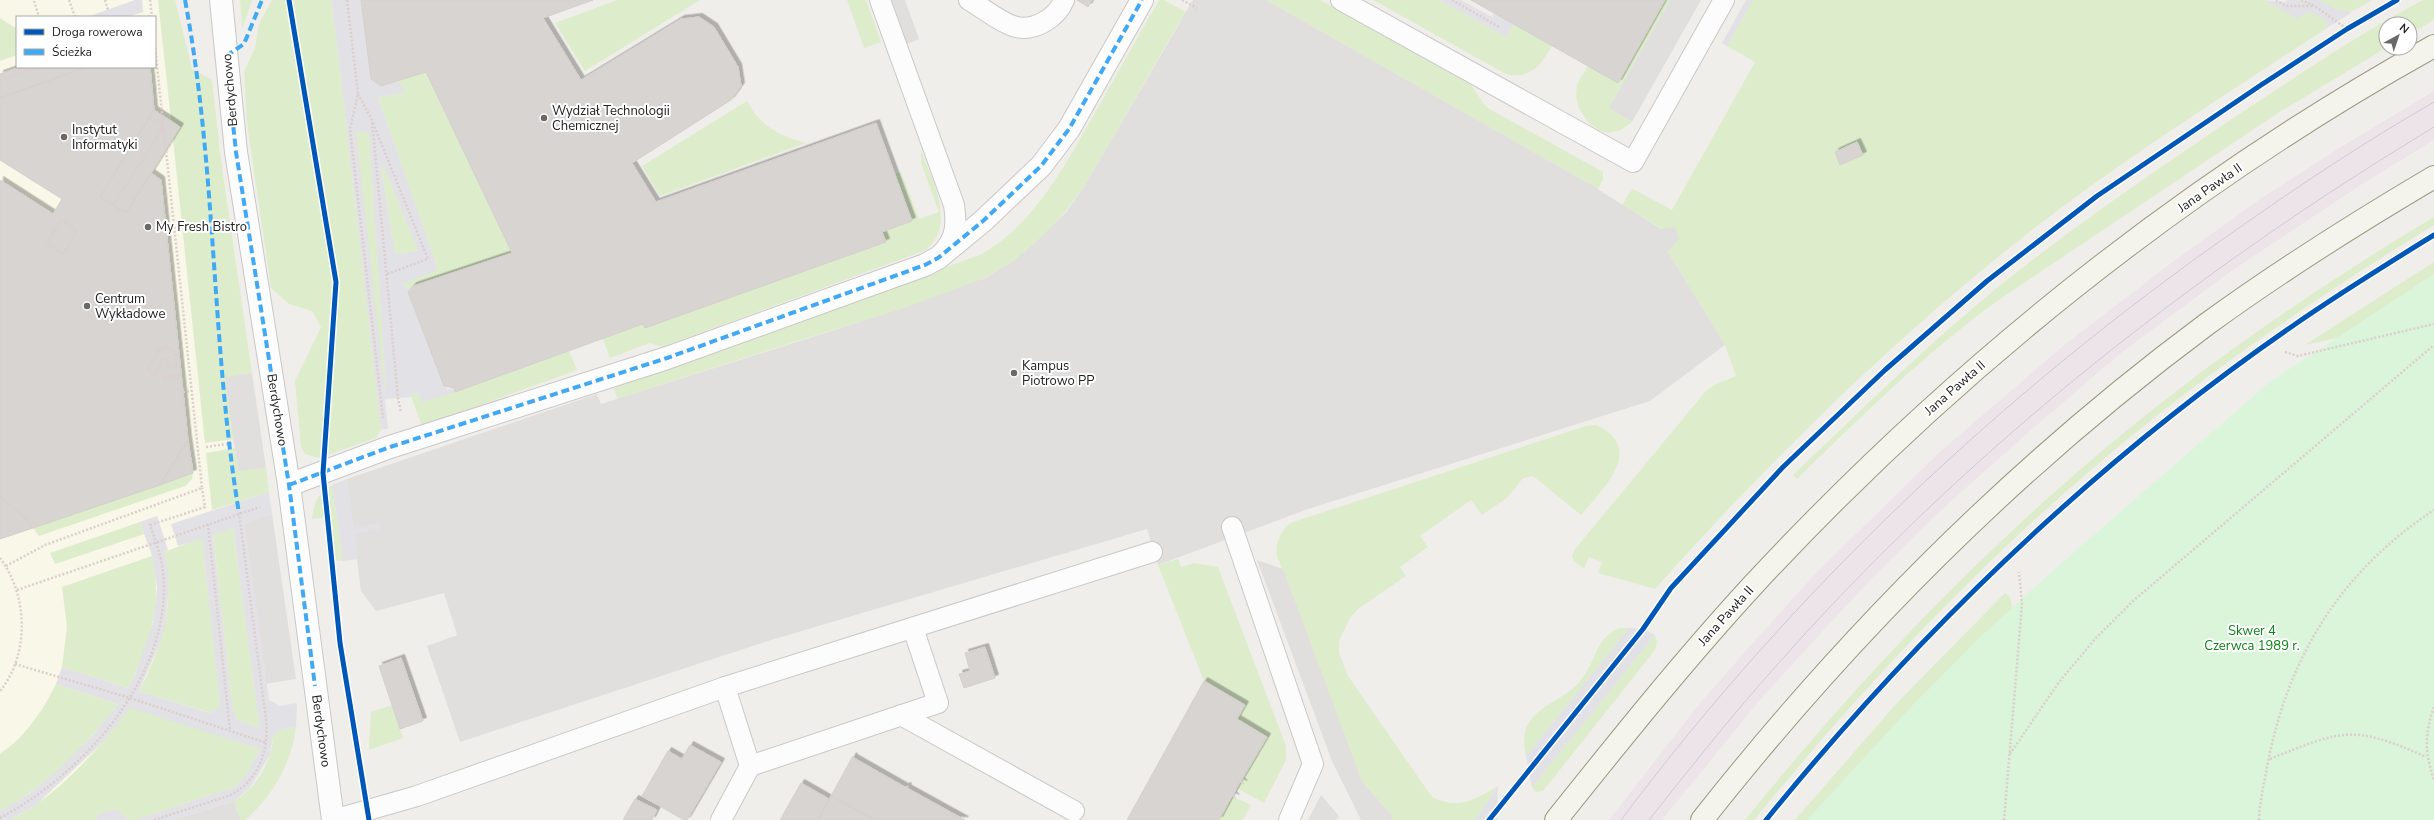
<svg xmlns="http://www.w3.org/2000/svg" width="2434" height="820" viewBox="0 0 2434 820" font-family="'Nunito Sans',sans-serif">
  <defs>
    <filter id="shadow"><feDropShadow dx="3.5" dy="-3.5" stdDeviation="0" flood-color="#0004"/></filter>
  </defs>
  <rect width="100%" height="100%" fill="#f0eeeb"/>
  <path fill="#ede4e9" d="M2434,91V140L2359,186L2230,272L2121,353L2023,437L1937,514L1872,578L1764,695L1662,820H1609L1700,703L1759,636L1817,572L1943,449L2063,346L2171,263L2260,199L2339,148Z"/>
  <path fill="#f8f7e8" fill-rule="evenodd" d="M0,0H168L242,557L56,820H0ZM17,17H155V67H17Z"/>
  <g fill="#ddeccb">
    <path d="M158,0H175L192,69L212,80L222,168L252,373L225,378L234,439L205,443L173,139L180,127L171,120Z"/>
    <path d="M240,0H252L242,29Z"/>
    <path d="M272,0H332L381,430L376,438L319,458L305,454L301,447L295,381L321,327L312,311L289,304L271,288L247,123L244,72L255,48L259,24Z"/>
    <path d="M617,0H700L585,71L555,23Z"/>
    <path d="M847,0H866L881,42L864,48Z"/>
    <path d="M1159,0H1164L1193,16L1180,21L1084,187C1064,214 1040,244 1011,263C959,295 891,312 833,330C761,352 689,376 617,399L614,388L982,254C1037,221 1065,165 1096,111C1117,74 1138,37 1159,0Z"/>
    <path d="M1266,0H1320L1471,85L1486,107L1603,172V180L1586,210L1588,183Z"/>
    <path d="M1373,0H1439L1506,37L1514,24L1552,46C1541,65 1530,80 1506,74Z"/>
    <path d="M1665,0H1670L1609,108L1632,122L1621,130L1608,133L1598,130L1587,121L1579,108L1576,96L1577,84L1588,66Z"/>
    <path d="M1753,0H2264L2298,18L2308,11L2326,20L2327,28C2228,93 2126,157 2032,230C1895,337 1771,459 1655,589L1598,573L1602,562L1589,557L1584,569L1574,561L1572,556L1575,549L1706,391L1714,385L1736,376L1725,345L1668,252L1679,239L1634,212L1612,225L1627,196L1633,189L1672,210L1755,62L1727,46Z"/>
    <path d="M2319,0H2372C2346,16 2346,15 2319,0Z"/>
    <path d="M2423,0H2434V20L2410,34V24H2386V48L2278,113L2000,299C1926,352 1862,416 1797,479L1793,475C1860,411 1926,346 1998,287C2078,223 2162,166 2247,109C2305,71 2362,32 2423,0Z"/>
    <path d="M0,18L17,29V55L0,61Z"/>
    <path d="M426,72L512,253L406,289L404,282L438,270L378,97L405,93L398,80Z"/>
    <path d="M747,101C760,126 779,136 806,143L660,196L642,166Z"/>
    <path d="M355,131L369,132L386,389L384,393Z"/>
    <path d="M921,150C932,181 957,223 926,250L662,347L650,343L610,358L603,339L643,324L645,328L886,242L882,232L894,174L901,172L919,219L939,212L921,163Z"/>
    <path d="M381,167H384L418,251L395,254Z"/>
    <path d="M2434,217V225C2326,291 2222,362 2124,442C1988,554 1865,684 1754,820H1745C1871,664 2014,516 2174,393C2257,329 2344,271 2434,217Z"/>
    <path d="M2434,262V316L2305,345Z"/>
    <path d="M569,351L577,370L422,426L410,394L418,393L421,403Z"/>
    <path d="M1596,425C1647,448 1602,490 1581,515L1533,476L1523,478L1507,498L1482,515L1471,500L1420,536L1428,547L1400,567L1406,576L1358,609L1350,618L1339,641V653L1348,676L1432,797C1459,810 1474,800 1498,786L1475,820H1391L1392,816L1362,781L1277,556C1275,542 1280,533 1290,523L1586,426Z"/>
    <path d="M235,448L238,471L266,468L269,492L212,510L206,453Z"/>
    <path d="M193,473L192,479L185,486L39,536L33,528Z"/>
    <path d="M332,485L343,561L332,560L326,517L312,519C314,503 318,492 332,485Z"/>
    <path d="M140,522L144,534L55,564L50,553Z"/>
    <path d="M233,528L260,729L237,720L232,706L213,534Z"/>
    <path d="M202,538L220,703L218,708L211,713L139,691C162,648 176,600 164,552Z"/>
    <path d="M152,556C163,603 150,645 128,688L62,667L67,627L62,587Z"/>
    <path d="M1178,559L1181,567L1194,563L1218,567L1286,746V760L1264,803L1237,788L1240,782L1244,784L1241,781L1267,737L1237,719L1245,705L1204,681L1158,565Z"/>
    <path d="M2005,593L2010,597L2012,606L1994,820H1795L1897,703Z"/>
    <path d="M1620,628H1629L1526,756C1524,745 1523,736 1527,726C1538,704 1567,699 1581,680C1596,662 1596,636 1620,628Z"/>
    <path d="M1655,635L1657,643L1655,650L1543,791L1536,792L1532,787Z"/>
    <path d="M56,684L118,704C86,745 47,787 0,811V754C26,736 42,712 56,684Z"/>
    <path d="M392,705L403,738L369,750L371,712Z"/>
    <path d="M130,707L260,749L247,773L235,787L135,820H129L116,809L99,814L96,820H10C58,796 98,750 130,707Z"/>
    <path d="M296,727C291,765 274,793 246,820H240L234,801C255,789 273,761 273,736L282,729Z"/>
    <path d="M1232,796L1251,805L1243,820H1219Z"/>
  </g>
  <path fill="#daf5da" d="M2434,274V820H1807L1907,711L1979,638L2049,574L2271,381Z"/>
  <g fill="#e0dfde">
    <path d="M892,0H905L919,39L907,44Z"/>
    <path d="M1193,0H1266L1588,183L1661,229L1675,227L1679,239L1668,252L1725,345L1650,401L1308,509L1158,565L1147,529L771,640L460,742L427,646L457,635L444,593L376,611L361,591L347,479L597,394L601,404L907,307L987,277L1012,262L1035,243L1067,211L1084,187Z"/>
    <path d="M1670,0H1701L1632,122L1609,108Z"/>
    <path d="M252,373L266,468L238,471L225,377Z"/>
    <path d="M272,514L296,679L265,684L244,523Z"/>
    <path d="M1257,560L1283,569L1362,781L1393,817L1391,820H1361L1332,761Z"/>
    <path d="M1321,795L1339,816L1336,820H1308Z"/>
    <path d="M234,801L240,820H174Z"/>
  </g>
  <g fill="#e2e1e5" fill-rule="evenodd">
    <path d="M135,0H142L143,12L128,17H87Z"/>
    <path d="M332,0H361L371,79L381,86L398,80L405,93L378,97L438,270L404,283L406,289L413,286L408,292L444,386L448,389L454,388L455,392L421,403L418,393L411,394V397L385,399L388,429H384L381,430ZM356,131L369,133L386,389L385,392ZM384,167L418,251L395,254L381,168Z"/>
    <path d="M1439,0H1461L1492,17L1494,13L1514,24L1506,37Z"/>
    <path d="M1746,0H1753L1727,46L1722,43Z"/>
    <path d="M2264,0L2285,2L2287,0H2319L2338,10L2352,12L2327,28L2326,20L2308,11L2298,19Z"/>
    <path d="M347,479L354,528L379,523L380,529L355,534L358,559L343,561L332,485Z"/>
    <path d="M269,492L272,514L245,524L269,700L280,706L297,703L296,727L282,729L273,736L270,755L249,789L234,801L174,820H135L235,787L247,773L260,749L130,708L102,743L36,805L10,820H0V811L29,794L61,767L92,736L118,704L56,684L62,667L128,688L136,672L153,623L157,588L152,556L140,522L157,516L168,550L164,552L168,569L169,588L165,625L160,643L139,691L206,712L211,713L218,708L220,703L202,539L178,546L171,524ZM233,528L260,729L237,720L232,706L213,535Z"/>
    <path d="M1629,628L1643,629L1655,635L1532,787L1526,756Z"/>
    <path d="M1498,786L1497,820H1475Z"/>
    <path d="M116,809L129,820H96L99,814Z"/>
  </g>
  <g fill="#d7d4d2" stroke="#d3d0cc" filter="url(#shadow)">
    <path d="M361,0H593L543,18L581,80L681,19L699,17L714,27L738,67L741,86L731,100L632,163L656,202L876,123L912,221L882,232L886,242L645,328L643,324L455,392L454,388L444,386L408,292L413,286L512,253L426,72L381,86L371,79Z"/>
    <path d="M1077,0H1092L1088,7Z"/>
    <path d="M1471,0H1665L1618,83Z"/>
    <path d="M20,67H87V68L0,98V74Z"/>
    <path d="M87,67H150L154,110L100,197L126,213L151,173L161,180L188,440L160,485L33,528L0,497V180L53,214L62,199L0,160V98Z"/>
    <path d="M154,110L180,127L126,213L100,197Z"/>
    <path d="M1857,142L1863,155L1840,165L1835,152Z"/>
    <path d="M188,440L193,473L160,485Z"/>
    <path d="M0,497L23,516L33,528L0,539Z"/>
    <path d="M985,647L995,678L964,688L959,674L970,671L965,653Z"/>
    <path d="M401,658L423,721L400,729L379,666Z"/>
    <path d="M1204,681L1245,705L1237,719L1267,737L1241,781L1244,784L1240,782L1233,795L1236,798L1232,796L1219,820H1127Z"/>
    <path d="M690,745L721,762L687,820H684L642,796L668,751L682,759Z"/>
    <path d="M853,756L854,758L905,787L908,786L907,788L965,820H875L831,796Z"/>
    <path d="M801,783L829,799L818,820H780Z"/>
    <path d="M831,796L875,820H818Z"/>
    <path d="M635,799L657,810L652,820H623Z"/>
  </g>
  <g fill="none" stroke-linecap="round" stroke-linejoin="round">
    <g stroke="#c9c8c7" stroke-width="22">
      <g id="lane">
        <path d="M880,0L954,205C957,224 956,239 942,253"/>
        <path d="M969,0C983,8 998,21 1013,26C1033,33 1057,18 1064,0"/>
        <path d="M1341,0L1633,162L1724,0"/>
        <path d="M1232,527L1313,764L1289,820"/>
        <path d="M725,687L750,766L938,703L913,628"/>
        <path d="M901,715L1074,811"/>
        <path d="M333,820L417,796L725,687L1152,552"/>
        <path d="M721,820L750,766"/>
      </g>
    </g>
    <g stroke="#c9c8c7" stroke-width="24">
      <g id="street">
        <path d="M221,0L236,152L289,485L333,820"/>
        <path d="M289,485L387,448L667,358L925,265L938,258L983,221L1041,166L1069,129L1142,0"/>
      </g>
    </g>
    <g stroke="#999a82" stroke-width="24">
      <g id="secondary">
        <path d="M1556,820C1620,740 1684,660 1754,584C1951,372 2180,187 2434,46"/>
        <path d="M1702,820C1848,635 2017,465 2207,324C2280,271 2356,223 2434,177"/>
      </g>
    </g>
    <g stroke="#dccecd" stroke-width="2.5" stroke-dasharray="2 2" stroke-linecap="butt">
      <path d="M69,0L75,17"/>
      <path d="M105,0L108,10"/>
      <path d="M150,0L152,17"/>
      <path d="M347,0L358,94L350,129L383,418"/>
      <path d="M1182,0L1197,8"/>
      <path d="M1452,0L1499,27"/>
      <path d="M2276,0L2286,6H2312"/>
      <path d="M2301,0L2315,6L2347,29"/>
      <path d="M34,1L39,17"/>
      <path d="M148,17L152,16"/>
      <path d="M72,67L77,71"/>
      <path d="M0,80L40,67"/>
      <path d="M358,94L372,120L398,398L401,412"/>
      <path d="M373,123L428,259L387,274"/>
      <path d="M113,205L164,126L150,118"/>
      <path d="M61,220L77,231L63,254L47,243Z"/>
      <path d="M166,347L174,351L177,366H168V359H164L155,374L147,369L160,349Z"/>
      <path d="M2285,352L2298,356L2434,324"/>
      <path d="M179,375L180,378L164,380V376Z"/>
      <path d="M183,392L192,391"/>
      <path d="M206,447L234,443"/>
      <path d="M208,524L230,730"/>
      <path d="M0,558C28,595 30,654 0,691"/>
      <path d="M6,566L45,545L202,488L155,47"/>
      <path d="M17,590L260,507"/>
      <path d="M15,664L130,698L267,743"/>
      <path d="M2434,707C2424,735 2425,753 2434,780"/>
      <path d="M2010,754L2059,682L2095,639L2133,601L2434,345"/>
      <path d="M2270,759C2342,730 2353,724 2426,757"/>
      <path d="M0,818C81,775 165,683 164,586C164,565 157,544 150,525L205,507L202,488"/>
      <path d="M154,820L231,795C259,779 269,751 266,720L239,513"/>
      <path d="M2004,820L2022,604L2019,572"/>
      <path d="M2259,820C2260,799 2265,778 2269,757C2291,652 2343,570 2434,510"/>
    </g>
    <use href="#lane" stroke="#fdfcfc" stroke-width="20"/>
    <use href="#street" stroke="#fdfcfc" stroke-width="22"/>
    <use href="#secondary" stroke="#f4f4ed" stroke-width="22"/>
    <g stroke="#ccc" stroke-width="1">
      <path d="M1621,820C1792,592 2002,393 2236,230C2300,185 2366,141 2434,102"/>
      <path d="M1649,820C1691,767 1732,715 1777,665C1966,451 2191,274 2434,127"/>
    </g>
    <g stroke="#3fa9f5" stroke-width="4" stroke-dasharray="8 4" stroke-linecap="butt">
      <path d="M185,0C217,170 211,344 239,513"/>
      <path d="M226,56L244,44L262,0"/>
      <path d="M227,67L236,152L289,485L315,686"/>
      <path d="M289,485L387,448L667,358L925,265L938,258L983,221L1041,166L1069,129L1142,0"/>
    </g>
    <g stroke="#fff" stroke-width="8">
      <g id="cycleway">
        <path d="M289,0L336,282L323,473L340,643L369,820"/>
        <path d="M1489,820L1643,629L1671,588L1783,467L1885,370L1987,281L2097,196L2261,85L2347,29L2397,0"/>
        <path d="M1766,820C1918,633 2095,462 2294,325C2340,293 2387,264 2434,235"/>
      </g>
    </g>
    <use href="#cycleway" stroke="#0057b8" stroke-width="5"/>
  </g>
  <g fill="#6a6968" stroke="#fff" stroke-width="1.5">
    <circle cx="544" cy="118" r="4"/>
    <circle cx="64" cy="137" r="4"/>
    <circle cx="148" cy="227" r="4"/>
    <circle cx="87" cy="306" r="4"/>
    <circle cx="1014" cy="373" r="4"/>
  </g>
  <g text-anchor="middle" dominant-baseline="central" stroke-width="4" stroke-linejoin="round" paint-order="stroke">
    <g font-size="13" fill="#222" stroke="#fff">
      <text transform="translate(230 90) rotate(-95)">Berdychowo</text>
      <text transform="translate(2210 188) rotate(-35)">Jana Pawła II</text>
      <text transform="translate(1955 388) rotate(-41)">Jana Pawła II</text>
      <text transform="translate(277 410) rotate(81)">Berdychowo</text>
      <text transform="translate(1726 616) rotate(-48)">Jana Pawła II</text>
      <text transform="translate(321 731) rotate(82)">Berdychowo</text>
    </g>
    <g font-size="13" fill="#222" stroke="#fff" text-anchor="start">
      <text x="552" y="111">Wydział Technologii<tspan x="552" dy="15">Chemicznej</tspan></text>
      <text x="72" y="130">Instytut<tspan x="72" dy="15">Informatyki</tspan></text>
      <text x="156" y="227">My Fresh Bistro</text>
      <text x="95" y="299">Centrum<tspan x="95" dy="15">Wykładowe</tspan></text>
      <text x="1022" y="366">Kampus<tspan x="1022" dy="15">Piotrowo PP</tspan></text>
    </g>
    <g font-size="13" fill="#0c8416" stroke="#fff">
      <text x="2252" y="631">Skwer 4<tspan x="2252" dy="15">Czerwca 1989 r.</tspan></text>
    </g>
  </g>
  <rect x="16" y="16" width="140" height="52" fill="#ffffff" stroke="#a7a7a7"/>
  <rect x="24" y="29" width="20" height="6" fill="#0057b8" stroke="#a7a7a7"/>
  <text x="52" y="36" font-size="12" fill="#222222">Droga rowerowa</text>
  <rect x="24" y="49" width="20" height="6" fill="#3fa9f5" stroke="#a7a7a7"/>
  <text x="52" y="56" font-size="12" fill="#222222">Ścieżka</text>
  <g transform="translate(2398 36) rotate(40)"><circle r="19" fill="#ffffff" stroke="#a7a7a7"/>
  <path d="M0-3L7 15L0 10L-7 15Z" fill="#6a6968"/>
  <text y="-6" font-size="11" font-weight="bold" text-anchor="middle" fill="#222222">N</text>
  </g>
</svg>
